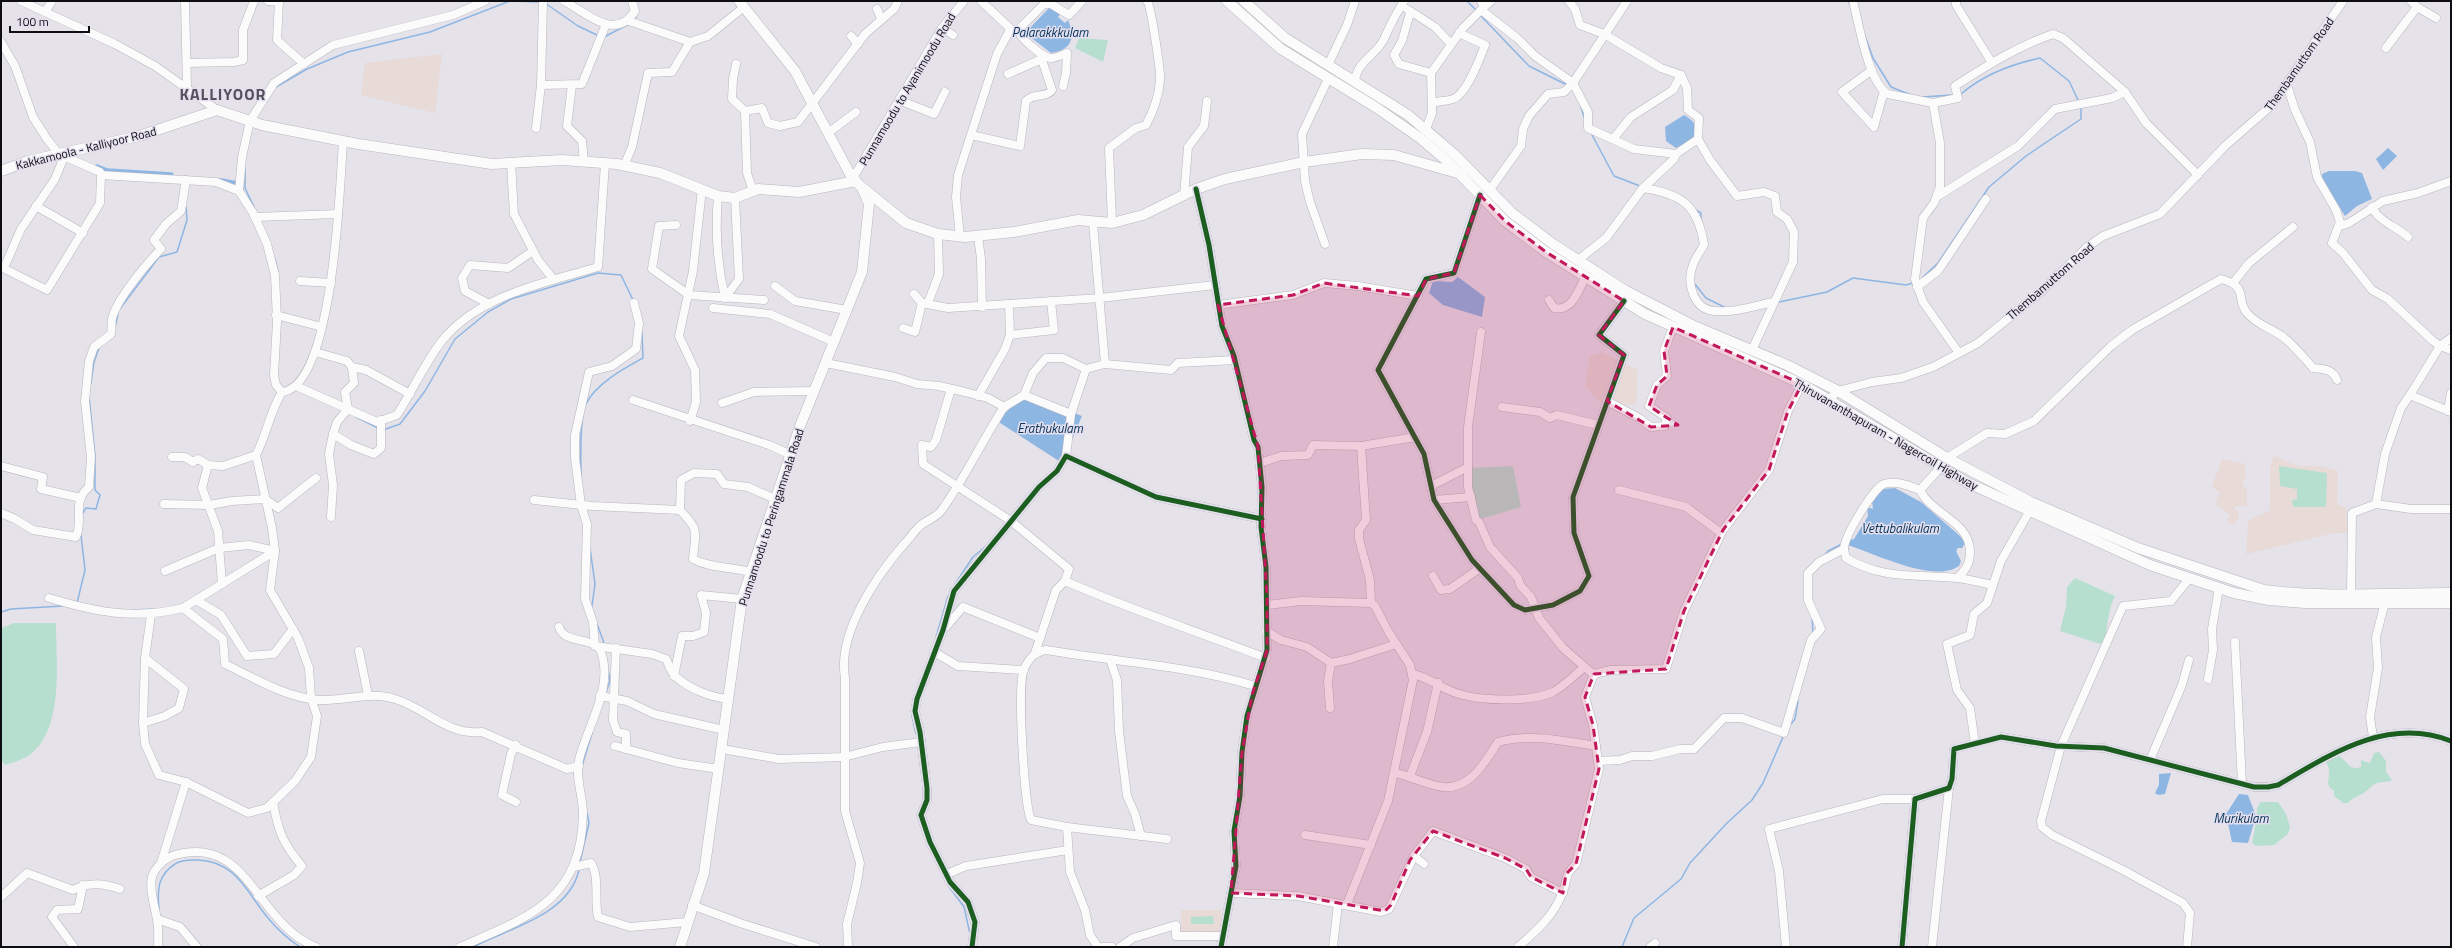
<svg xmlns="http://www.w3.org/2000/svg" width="2452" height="948" viewBox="0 0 2452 948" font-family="'Titillium Web',sans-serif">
  <rect width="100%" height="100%" fill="#e5e2ea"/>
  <g fill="#e7dad7">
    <path d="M442,54L435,113L361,95L365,63Z"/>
    <path d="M1602,352L1638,370L1636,404L1605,408L1585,386L1590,356Z"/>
    <path d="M2274,456L2298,466H2321L2338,471L2337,504L2346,508L2347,533H2334L2246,554L2248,522L2252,518L2270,511V468Z"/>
    <path d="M2222,459L2245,464L2246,479H2243V487H2247V506H2235V510L2238,511L2239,517L2233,525L2227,522L2230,515L2215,504L2220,492L2212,487Z"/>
    <path d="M1181,910H1221V932L1189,931V933H1181Z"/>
  </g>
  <g fill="#b7dfd0">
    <path d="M1079,38L1108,40L1103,62L1075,48Z"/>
    <path d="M1513,466L1521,507L1474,521L1468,468Z"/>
    <path d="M2279,466L2327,473L2326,507H2293L2292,500L2297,499V489L2280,486Z"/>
    <path d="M2075,578L2115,596C2108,610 2108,624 2105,640L2100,644L2060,631L2066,607L2067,587Z"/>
    <path d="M14,623H56C56,661 64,726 32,753C25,759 14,762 6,765L1,761V628Z"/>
    <path d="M2379,752L2386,761V772L2392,780C2387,783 2383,781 2377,783C2371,785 2370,789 2365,792C2360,796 2352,797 2348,803H2343L2334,796V791C2324,784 2330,781 2329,771C2329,768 2327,764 2326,761L2337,755C2347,759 2348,772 2361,767V760L2370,763L2374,753Z"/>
    <path d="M2261,802H2278L2286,814L2290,827L2288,834L2274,845L2256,846L2252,843L2257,817V808Z"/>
    <path d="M1213,916L1214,924H1191V917Z"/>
  </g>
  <g fill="#8eb6e3">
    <path d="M1049,8L1060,14L1058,17L1065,23L1068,20C1076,39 1071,50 1051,53L1025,33Z"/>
    <path d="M1684,115C1696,122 1697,126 1693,139L1676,148L1666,141L1665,127Z"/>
    <path d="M2388,148L2397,156L2383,170L2376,159Z"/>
    <path d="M2329,171H2355L2362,173L2372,199L2357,206L2345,216L2322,179V174Z"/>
    <path d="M1458,277L1485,297L1482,317L1443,305L1429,293L1433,281L1452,282Z"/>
    <path d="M1024,395L1082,416L1062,463L997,421Z"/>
    <path d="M1895,488L1921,502L1960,536L1965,543L1962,548H1958L1956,551L1961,561L1959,566C1933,584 1875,553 1847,545L1850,540L1854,539L1868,516L1867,507L1873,509L1872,501L1882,489Z"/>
    <path d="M2171,773L2165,794L2158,795L2155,793L2159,785V774Z"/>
    <path d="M2239,794L2248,795L2256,816L2248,843L2232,842L2226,814Z"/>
  </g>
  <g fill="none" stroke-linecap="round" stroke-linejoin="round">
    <g stroke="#8eb6e3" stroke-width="1.5">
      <path d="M1467,1L1477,11"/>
      <path d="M1848,1L1851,6"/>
      <path d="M545,3L578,26L599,36"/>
      <path d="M1481,16L1529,66L1567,85"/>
      <path d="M635,20L637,13"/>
      <path d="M1865,36L1873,58L1891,87L1911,95"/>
      <path d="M604,37L629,24"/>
      <path d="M276,87L307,69L348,52L430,32L510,1L539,2"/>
      <path d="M1961,94C1983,75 2012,64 2040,58L2069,81L2079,102"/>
      <path d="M1922,97L1952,95"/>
      <path d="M1581,107L1584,117"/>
      <path d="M1591,133L1614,176L1640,186"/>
      <path d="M245,169V188L254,207"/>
      <path d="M1696,210L1701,213V219"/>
      <path d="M275,259L278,271"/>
      <path d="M1923,277L1938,263L1989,187L2026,156L2081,119V107"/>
      <path d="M1695,284L1706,298L1726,308"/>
      <path d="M1779,302L1827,292L1853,278L1906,285L1913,283"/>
      <path d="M119,310L159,257L177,252L187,220L186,207"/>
      <path d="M115,328L118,314"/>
      <path d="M91,383L94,362L99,348"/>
      <path d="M356,417L378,428"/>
      <path d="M383,430L400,424L425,391L455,339L488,312L511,299L598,273L621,275L633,300"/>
      <path d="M581,477C581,460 579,418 586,404C596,383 625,368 643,358L642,332"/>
      <path d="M83,513L86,508L96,509L100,495L95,490V456L89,396"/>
      <path d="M590,548L595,584L592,606"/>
      <path d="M1825,555L1828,551L1842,544"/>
      <path d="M955,584L973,557L985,547"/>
      <path d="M77,603L85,570L81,535"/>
      <path d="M133,610L157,609"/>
      <path d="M1,612L11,609L63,606"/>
      <path d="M1812,617L1813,633"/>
      <path d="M596,621L604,643"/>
      <path d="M936,637L948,596"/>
      <path d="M606,692L610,681L608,669"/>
      <path d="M912,716L916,734"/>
      <path d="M1790,725L1795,719L1798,701"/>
      <path d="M582,766L592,733"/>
      <path d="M918,815L920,807"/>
      <path d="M580,862L589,823L587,813"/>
      <path d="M947,884L964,907L970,934"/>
      <path d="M159,909C157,889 158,875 175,864C182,859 192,860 199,860C237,862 247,893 268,918C277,929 288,939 300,947"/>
      <path d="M473,947C509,928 569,915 579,870"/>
      <path d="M1622,947L1634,918L1681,879L1690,863L1726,824L1752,800L1763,783L1783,737"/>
    </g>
    <g stroke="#8eb6e3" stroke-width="5.5">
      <path d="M97,167L107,171L171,175"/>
      <path d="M221,181L237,184"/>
    </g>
    <g stroke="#b8b6bc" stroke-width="9">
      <g id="minor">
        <path d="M21,1L115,44L155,66L217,110"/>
        <path d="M185,1L187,88"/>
        <path d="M268,1L279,2"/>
        <path d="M279,1L277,40L304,64"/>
        <path d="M564,1C587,13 615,42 635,11L632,1"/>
        <path d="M981,1L1013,31L1018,30L1044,4H1051L1069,15L1082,1"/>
        <path d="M1481,1L1484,7L1491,1"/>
        <path d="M1569,1L1575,9L1580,25L1604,34L1661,68L1681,75L1687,88L1688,110L1699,118L1698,139L1710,160L1737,196L1764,192L1775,196L1777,212L1787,219L1794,232L1793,262L1752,350"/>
        <path d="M1853,1C1859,24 1868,82 1888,94L1933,103L1958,98L1955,86C1986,66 2018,46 2053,34L2063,38L2125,92L2146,123L2198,175"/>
        <path d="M1956,1V5L1992,63"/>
        <path d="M2417,7L2436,18"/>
        <path d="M877,9L881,19"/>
        <path d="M1407,9L1435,27L1451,44"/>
        <path d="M1481,10L1517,38L1535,56L1573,83L1588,112V128L1634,149L1676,154"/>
        <path d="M45,12L52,1"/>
        <path d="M1410,13L1402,41L1394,55L1399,64L1431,73"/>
        <path d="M629,21L690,42"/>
        <path d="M942,28L953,35"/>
        <path d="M1018,30C1019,37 1043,58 1051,58C1056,58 1062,55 1067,53L1066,73L1063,86"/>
        <path d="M851,36L858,44"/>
        <path d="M1,42L15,66L33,117L47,139L59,154L100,172L101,175L100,203L47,290L1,267"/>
        <path d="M2386,48L2417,7L2411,1"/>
        <path d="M187,63L234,62L243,60V30L254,1"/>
        <path d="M736,64L733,79L732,99L745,111L762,108L768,123L780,126L798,122L865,34L894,9L898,1"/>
        <path d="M1328,65L1347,25L1355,1"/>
        <path d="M1872,70L1842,92L1874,127L1884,91"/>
        <path d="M1008,74L1042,59"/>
        <path d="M1355,82C1356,61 1377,55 1384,39C1390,25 1396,14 1404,1"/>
        <path d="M541,85L582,84L606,24"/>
        <path d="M572,85L567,126L582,141L584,162"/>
        <path d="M2287,85L2295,110L2310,142L2317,177L2336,210L2340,222L2332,243L2343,253L2372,290L2388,299L2433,341L2440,346L2451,338"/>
        <path d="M899,100L934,114L945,92"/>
        <path d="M1432,103C1439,101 1447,101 1453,99C1467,94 1480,58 1485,45L1459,33"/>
        <path d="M1933,103L1940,143V187L1934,203L1923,218L1915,279L1923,302L1959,353"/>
        <path d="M745,111L747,173L753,191"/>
        <path d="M536,128L541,85L543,1"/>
        <path d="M1426,129L1432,113L1431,73L1463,28L1484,7"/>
        <path d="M828,133L856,112"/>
        <path d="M971,135L1020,146L1026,101C1032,93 1047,98 1052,90L1040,54"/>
        <path d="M1613,139L1631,117L1673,90L1681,75"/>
        <path d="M511,163L514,214L538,260L554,280"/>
        <path d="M624,166L632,147L648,73L672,72L690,42L708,36L744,7"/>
        <path d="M101,175L216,182L239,191L253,213L267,244L275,275L277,321L274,375L276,385L282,392C334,387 340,183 343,141"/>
        <path d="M853,178L942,28L964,1"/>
        <path d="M1643,188C1682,194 1698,205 1704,245C1700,252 1695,258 1693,265C1686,282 1693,309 1714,311C1733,313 1755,306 1773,302"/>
        <path d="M1196,189L1209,245L1222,326L1234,356L1254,440L1258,447L1262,487L1261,527L1266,567L1267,650L1247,716L1242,752L1240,796L1234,831L1236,866L1221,947"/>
        <path d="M239,191L242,157L250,121L274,83L333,45L453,15L485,1"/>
        <path d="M1489,191L1521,146L1523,129L1529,116L1548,94L1564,92L1573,83L1627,1"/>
        <path d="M1480,195L1454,273L1426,279L1378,370L1424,454L1434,500L1472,560L1514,605L1525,610L1553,605L1580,591L1589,576L1574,533L1573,497L1624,355L1599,335L1624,301"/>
        <path d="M718,196C715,231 717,264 725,298"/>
        <path d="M1184,196L1188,147L1204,126L1207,101"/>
        <path d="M1938,196L2018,146L2055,109L2112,98L2125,92"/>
        <path d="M36,206L83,233"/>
        <path d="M2372,207C2379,222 2396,226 2408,237"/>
        <path d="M255,217L338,214"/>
        <path d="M1093,223L1105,364"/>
        <path d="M1112,223L1109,148L1136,128L1146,125C1153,112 1159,95 1160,80C1161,73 1151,5 1147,1"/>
        <path d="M676,225L659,226L652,269L689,295L764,300"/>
        <path d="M2340,226L2349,223L2383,201L2418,193L2451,181"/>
        <path d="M978,236L981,259L982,307"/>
        <path d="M960,237L956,197L958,175L997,54L1010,30"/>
        <path d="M1325,244L1310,202L1305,181L1302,134L1328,79"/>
        <path d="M1578,260L1606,238L1643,188L1674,159L1676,154L1698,139"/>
        <path d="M4,268L21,229L55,179L64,157"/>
        <path d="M300,281L331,283"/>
        <path d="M2233,283L2249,263L2293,227"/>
        <path d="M775,286L795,301L847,310"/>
        <path d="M1917,287L1938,271L1986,199"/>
        <path d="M914,294L922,303"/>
        <path d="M725,298L739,279L735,198"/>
        <path d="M1549,300L1554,308C1572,312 1578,291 1585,278"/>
        <path d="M634,303L639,323L636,349L612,366L589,372L575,435V458L581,505L587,524L585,599L593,622L595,646L652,654L666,659C669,665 671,672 675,676C689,689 710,697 728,699"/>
        <path d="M928,303L939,274L938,234"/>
        <path d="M489,304L465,291L462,278L470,265L508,268L533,251"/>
        <path d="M1218,305L1293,295L1324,283L1358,286L1418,296"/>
        <path d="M713,308L770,314L834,342"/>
        <path d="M276,315L322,327"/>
        <path d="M903,328L915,332L922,303L948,308L1009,304"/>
        <path d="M1481,332L1468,427V487L1476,520L1479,522L1490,547L1518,578L1520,585L1531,597L1539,618L1563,648L1594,675"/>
        <path d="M1010,335L1054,330L1051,301"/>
        <path d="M315,352L347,361L352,367L366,370L410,394"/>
        <path d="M826,363L895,377L917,384L939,386L965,392L988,398L1004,407L1024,395L1033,373L1046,358H1063L1086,369"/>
        <path d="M296,386L377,422L397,415C412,391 424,365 441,342C478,295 544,283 598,267L605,163"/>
        <path d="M951,389L936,440L931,447L922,445L923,464L1011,521L1069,569L1065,581L1056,590L1035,653"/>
        <path d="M1024,395L1071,414"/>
        <path d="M2410,395L2440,346L2451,350"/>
        <path d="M978,396L1005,349L1010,335L1009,304L1100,298L1215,285"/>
        <path d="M633,400L769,445L791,455"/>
        <path d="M1829,400L1838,391L1872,382L1901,378L1933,367L1978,343L2042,291L2087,247L2103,236L2160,214L2225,146L2272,105L2343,1"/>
        <path d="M1607,401L1639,418L1651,427L1665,426L1667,418L1649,406L1657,385L1667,376L1664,351L1673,327"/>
        <path d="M722,403L754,392L814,391"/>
        <path d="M1502,407L1540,412L1550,418L1557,415L1598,425"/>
        <path d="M2448,411L2451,393"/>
        <path d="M690,421L696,402L695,370L679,336L693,271L702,189"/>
        <path d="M333,434L337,422L348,409L345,392L354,383L352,367"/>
        <path d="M1361,446L1366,520L1359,530V539L1370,580L1371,603"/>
        <path d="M256,455C267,434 270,411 282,392"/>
        <path d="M1066,456L1071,414L1086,369L1105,364L1171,370L1178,363L1235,360"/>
        <path d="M1947,458L1987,433L2005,434L2034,421L2111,346L2132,330L2221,279C2250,287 2235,299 2247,313C2257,325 2271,328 2283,337C2294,345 2304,358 2313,368C2324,369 2333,369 2337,380"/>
        <path d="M1260,463L1281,456L1308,455L1313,445L1361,446L1415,437"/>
        <path d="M208,465L202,488L218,531L222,584"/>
        <path d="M1,466L43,477L41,489L81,498"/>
        <path d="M1940,468L1920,490C1910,486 1895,480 1884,484C1873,488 1844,537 1844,549C1844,552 1846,556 1846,558C1883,580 1916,574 1957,578C1969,579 1981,583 1993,585"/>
        <path d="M1431,486L1468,467"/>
        <path d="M1619,490L1686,507L1721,533"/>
        <path d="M1920,490C1932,515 1970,521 1970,552C1970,564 1965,571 1957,578"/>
        <path d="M534,500L592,506L680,510"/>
        <path d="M1434,500L1471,497"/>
        <path d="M164,504L209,505L232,501L265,499L278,508L316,478"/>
        <path d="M2376,504L2411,509H2451"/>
        <path d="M1,513L15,519L33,530L76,537C84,519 71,502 89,487L91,457L85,401L89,361L94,347L111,334C112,329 111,324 112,319C116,300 147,263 161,249L154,240L166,224L181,211L186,180"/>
        <path d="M331,517L333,485L329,454L333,434L351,445L374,454L381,448V420"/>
        <path d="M275,551L183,608L223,639L225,664C254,678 287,698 319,700C345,701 369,691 395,699C426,708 447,736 482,732L567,769L579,766"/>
        <path d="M165,571L219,548L249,545L275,551"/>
        <path d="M750,572C731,567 710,568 693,559C695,531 701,532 680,510L681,480L694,473L717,474L724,484L748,487L775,499"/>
        <path d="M1433,576L1441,590L1450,589L1480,568"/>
        <path d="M1065,581C1131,610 1199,632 1266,658"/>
        <path d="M2351,594L2352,513L2376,504L2385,454L2401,408L2410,395L2451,412"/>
        <path d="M49,598C96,612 134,620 183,608"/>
        <path d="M196,600L221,615L247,656L274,654L293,629"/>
        <path d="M1267,605L1301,601L1371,603L1375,606L1388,631L1410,665L1413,680L1388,801L1347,904"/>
        <path d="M151,615L145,658L143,723L145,744L159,775L186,782"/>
        <path d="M946,627L963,607L1040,638"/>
        <path d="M1266,631L1281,640L1307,647L1331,663L1350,659L1396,644"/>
        <path d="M2235,642L2242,784"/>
        <path d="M616,648L613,720L617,732L626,734V749"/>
        <path d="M359,651L368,695"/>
        <path d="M934,652L958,666L1024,670"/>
        <path d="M1110,659L1117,680L1119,731L1127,796L1135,814L1141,836"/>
        <path d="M1413,674C1431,678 1444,691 1463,695C1486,701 1531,702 1553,692C1564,686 1575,675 1584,667"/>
        <path d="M674,676L682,636H693L704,632L706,613L701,595L742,599"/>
        <path d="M2208,679L2213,650L2212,629L2219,588"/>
        <path d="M600,696L627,701L654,714L724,730"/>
        <path d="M1330,708L1328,681L1331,663"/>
        <path d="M143,723L165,716L179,708L184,689L145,658"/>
        <path d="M2373,737L2370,717L2378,668L2376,637L2385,602"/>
        <path d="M1975,744L1970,708L1957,690L1947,644L1970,635L1974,614L1987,603L2001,561L2029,512"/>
        <path d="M615,746L678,763L719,769"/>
        <path d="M722,749L779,759L844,757L883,747L921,742"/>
        <path d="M2150,760L2182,685L2189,660"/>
        <path d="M1598,761L1620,760L1632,756H1652L1680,749H1694L1724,718H1742L1784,733L1811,640L1821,629L1808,600V573L1819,562L1844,549"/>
        <path d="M1395,773C1411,776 1427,785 1443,787C1470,790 1485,762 1498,742C1531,733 1563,741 1596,746"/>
        <path d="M1410,776L1427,732L1438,683"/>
        <path d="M516,802L502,795L511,754L516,745"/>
        <path d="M1067,827L1070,872L1085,910L1090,935L1098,947"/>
        <path d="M1305,835L1371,845"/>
        <path d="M1167,839L1067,827L1031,820C1024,804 1017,685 1024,669C1029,658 1035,652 1046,650C1116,662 1187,665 1255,686"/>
        <path d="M161,863L186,782L248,813L267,808L295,781L311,757L317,716L311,698L309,668L298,638L270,590L275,551L272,528L256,455L223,466L208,465L198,459L193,462L185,457H172"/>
        <path d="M1424,864L1414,856L1433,831L1505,858L1526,869L1531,877L1563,893"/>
        <path d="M574,867L591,863C600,877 594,900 598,917L630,927L687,922"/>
        <path d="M947,874L966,866L1068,850"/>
        <path d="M1231,893L1298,896L1381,912L1389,909L1391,905L1414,856"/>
        <path d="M258,896L294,875L302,866C283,844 278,831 273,802"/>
        <path d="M1,897L27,873L73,890C89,882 103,883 120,889"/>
        <path d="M692,905L740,923L816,947"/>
        <path d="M157,919L180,927L197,947"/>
        <path d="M74,947L52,917L57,910L78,909L83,885"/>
        <path d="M158,947C158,938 159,929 157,920C155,906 149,891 152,877C155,867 165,858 175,855C249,834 256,924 316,947"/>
        <path d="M460,947C529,917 581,901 583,814C583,796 575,778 579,760C587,726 614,688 601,652C595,636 564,645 559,627"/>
        <path d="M848,947L847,924L857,883L860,863L845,811V678C837,633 877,575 905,543C910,538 915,530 921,525C928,520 936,517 941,511C965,478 982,441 1004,407"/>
        <path d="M972,947L975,922L968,902L950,882L930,842L921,815L927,800V788L920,732L915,711L917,699L943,630L954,591L1039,487L1057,471L1066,456L1156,497L1262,519"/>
        <path d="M1102,947H1112"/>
        <path d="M1120,947L1133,938L1176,925V936H1223"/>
        <path d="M1333,947L1338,904"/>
        <path d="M1518,947C1537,930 1552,918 1562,894C1569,879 1562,878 1576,864L1599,769L1593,725L1585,697L1594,674L1611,670L1666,669L1684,611L1723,530L1769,470L1788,411L1802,384"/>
        <path d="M1650,947L1655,943"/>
        <path d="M1786,947L1779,871L1769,829L1883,799H1915"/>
        <path d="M1902,947L1915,799L1949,788L1952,779L1954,749L2001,737L2056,746L2104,748L2254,787H2268L2278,785C2331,754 2388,716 2451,741"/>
        <path d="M1932,947L1949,788"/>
        <path d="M2187,947L2190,913L2183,903L2123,870L2052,835L2042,827L2041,821L2061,746L2123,606L2171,601L2189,579"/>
      </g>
    </g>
    <g stroke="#b8b6bc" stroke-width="11">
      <g id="major">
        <path d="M739,1L795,71L851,176L858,184L906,223L938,234L965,237L1014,232L1078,220L1112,223L1143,215L1196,189L1225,179L1304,162L1362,154L1394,155L1461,174"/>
        <path d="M1227,1L1281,49L1377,108L1420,138L1447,161L1505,221L1546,252L1645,314L1802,384L1968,483L2150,565L2234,593L2269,600L2305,603H2451"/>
        <path d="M1244,1L1285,38L1408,115L1454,154L1512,213L1553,244L1626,291L1692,325L1787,365L1838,391L1947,458L2031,502L2138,548L2264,590C2325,598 2389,593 2451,593"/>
        <path d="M1,171L28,161L139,136L217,110L262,125L358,144L492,164L562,160L617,164L660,173L718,196L735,198L758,189L799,192L856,181"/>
        <path d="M680,947L704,873L742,599L800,426L862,272L869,204L863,190"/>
      </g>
    </g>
    <use href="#minor" stroke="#fbfbfc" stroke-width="8"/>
    <use href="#major" stroke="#fbfbfc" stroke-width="10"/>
    <g stroke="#e4dfee" stroke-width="8">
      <g id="cycleway">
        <path d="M1196,189L1209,245L1222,326L1234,356L1254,440L1258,447L1262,487L1261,527L1266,567L1267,650L1247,716L1242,752L1240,796L1234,831L1236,866L1221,947"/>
        <path d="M1480,195L1454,273L1426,279L1378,370L1424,454L1434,500L1472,560L1514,605L1525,610L1553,605L1580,591L1589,576L1574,533L1573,497L1624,355L1599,335L1624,301"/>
        <path d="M972,947L975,922L968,902L950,882L930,842L921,815L927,800V788L920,732L915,711L917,699L943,630L954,591L1039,487L1057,471L1066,456L1156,497L1262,519"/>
        <path d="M1902,947L1915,799L1949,788L1952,779L1954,749L2001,737L2056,746L2104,748L2254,787H2268L2278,785C2331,754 2388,716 2451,741"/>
      </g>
    </g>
    <use href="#cycleway" stroke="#1b5e20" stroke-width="5"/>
  </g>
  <path fill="#c2185b" fill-opacity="0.2" stroke="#c2185b" stroke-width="3" stroke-dasharray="8 5" stroke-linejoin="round" d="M1480,195L1505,221L1546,252L1624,301L1599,335L1624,355L1607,401L1651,427L1678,425L1649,406L1657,385L1667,376L1664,351L1673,327L1802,384L1788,411L1769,470L1723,530L1684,611L1666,669L1594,674L1585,697L1593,725L1599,769L1576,864L1566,874L1563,893L1531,877L1526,869L1505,858L1433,831L1410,860L1391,905L1385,911L1298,896L1231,893L1242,752L1252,695L1267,650V598L1258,447L1218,305L1293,295L1324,283L1418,296L1426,279L1454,273Z"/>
  <g text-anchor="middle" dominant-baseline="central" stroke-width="3" stroke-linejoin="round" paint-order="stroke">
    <g font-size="12" fill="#0e0d11" stroke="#e4dfee">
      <text transform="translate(2299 64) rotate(-55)">Thembamuttom Road</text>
      <text transform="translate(907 89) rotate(-59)">Punnamoodu to Ayanimoodu Road</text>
      <text transform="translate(86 148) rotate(-14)">Kakkamoola - Kalliyoor Road</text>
      <text transform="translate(2050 281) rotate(-41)">Thembamuttom Road</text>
      <text transform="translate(1886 434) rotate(30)">Thiruvananthapuram - Nagercoil Highway</text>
      <text transform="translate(771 517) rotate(-72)">Punnamoodu to Peringammala Road</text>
    </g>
    <g font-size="13" font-style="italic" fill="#07345b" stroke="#e4dfee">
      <text x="1050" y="32">Palarakkkulam</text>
      <text x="1050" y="428">Erathukulam</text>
      <text x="1900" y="528">Vettubalikulam</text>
      <text x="2241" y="818">Murikulam</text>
    </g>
    <g font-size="16" font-weight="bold" letter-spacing="1" fill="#54505c" stroke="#e4dfee">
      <text x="223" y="94">KALLIYOOR</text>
    </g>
  </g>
  <rect width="2452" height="948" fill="none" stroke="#0e0d11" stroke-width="4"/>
  <path d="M10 26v6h79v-6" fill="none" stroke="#0e0d11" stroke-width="2"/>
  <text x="16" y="26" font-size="12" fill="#0e0d11" stroke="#e4dfee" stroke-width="3" paint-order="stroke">100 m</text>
</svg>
